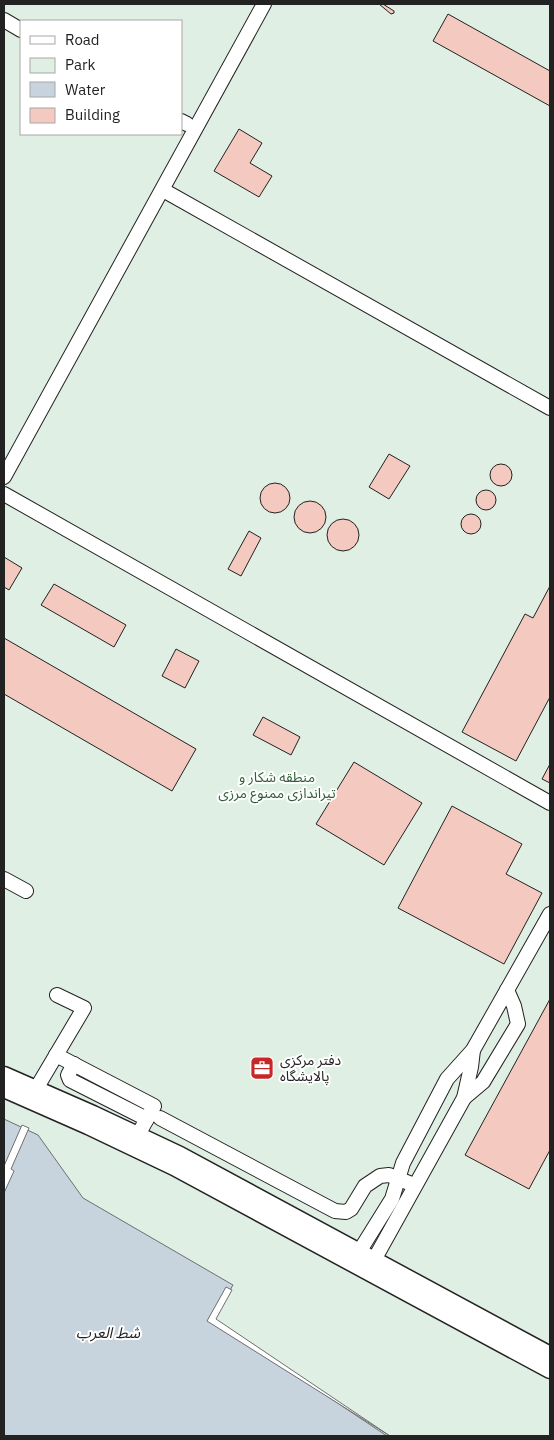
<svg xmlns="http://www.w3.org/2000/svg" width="554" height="1440" viewBox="0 0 554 1440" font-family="'IBM Plex Sans','Noto Sans Arabic',sans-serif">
  <rect width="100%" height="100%" fill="#fff"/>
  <path fill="#e0efe3" stroke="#6f6f6f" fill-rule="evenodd" d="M4,4H550V1436H4ZM21,21H181V134H21Z"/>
  <path fill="#c7d3dd" stroke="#6f6f6f" d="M4,1119L38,1135L83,1198L233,1285L213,1320L387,1436H4Z"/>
  <g fill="#fff" stroke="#6f6f6f">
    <path d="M22,1125L29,1128L11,1169L14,1171L4,1193V1166Z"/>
    <path d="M226,1287L232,1290L216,1319L390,1436L207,1321Z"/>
  </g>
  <g fill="#f3c9c0" stroke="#222">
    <path d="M379,4H383L394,11V13L391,14Z"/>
    <path d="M448,14L550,71V106L433,41Z"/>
    <path d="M239,129L262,143L250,163L272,176L259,197L214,171Z"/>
    <path d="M389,454L410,466L389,499L369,487Z"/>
    <circle cx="501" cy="475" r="11"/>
    <circle cx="275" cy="498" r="15"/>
    <circle cx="486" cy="500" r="10"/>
    <circle cx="310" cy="517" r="16"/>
    <circle cx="471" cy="524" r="10"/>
    <circle cx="343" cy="535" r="16"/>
    <path d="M249,531L261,538L241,576L228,569Z"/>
    <path d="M4,557L22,568L9,590L4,587Z"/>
    <path d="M54,584L126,625L114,647L41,605Z"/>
    <path d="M550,586V697L516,761L462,732L525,614L533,618Z"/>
    <path d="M4,638L196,749L172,791L4,694Z"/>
    <path d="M176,649L199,661L185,688L162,676Z"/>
    <path d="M263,717L300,737L291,755L253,735Z"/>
    <path d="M354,762L422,803L384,865L316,824Z"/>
    <path d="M550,764V783L542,779Z"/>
    <path d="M452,806L522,844L506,874L542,893L504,964L398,908Z"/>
    <path d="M550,999V1150L529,1189L465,1155Z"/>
  </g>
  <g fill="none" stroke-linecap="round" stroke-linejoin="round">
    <g stroke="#222" stroke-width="16">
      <g id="minor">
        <path d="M4,20L21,30"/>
        <path d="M181,121L187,124"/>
        <path d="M163,190L550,408"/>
        <path d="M4,477L264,4"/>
        <path d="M4,494L550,803"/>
        <path d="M4,879L26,891"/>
        <path d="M56,1055L154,1106L138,1135"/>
        <path d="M74,1064L68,1075L70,1080L147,1119"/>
        <path d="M36,1089L84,1008L57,995"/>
        <path d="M464,1098L483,1082L518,1024L514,1006L507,990"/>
        <path d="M160,1118L335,1211L346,1212L351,1209L365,1186L380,1176L389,1175L414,1185"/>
        <path d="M359,1252L392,1199L403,1163L447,1079L473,1050L550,914"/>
        <path d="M374,1260L464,1098L471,1067L473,1050"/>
      </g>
    </g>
    <g stroke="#222" stroke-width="19">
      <g id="major">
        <path d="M4,1075L93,1114L180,1155L550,1355"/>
        <path d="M4,1089L88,1126L174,1167L550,1370"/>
      </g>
    </g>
    <use href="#minor" stroke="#fff" stroke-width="14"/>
    <use href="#major" stroke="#fff" stroke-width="16"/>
  </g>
  <defs>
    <g id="office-square" transform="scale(1.25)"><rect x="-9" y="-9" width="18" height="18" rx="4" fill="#c62828" stroke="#fff"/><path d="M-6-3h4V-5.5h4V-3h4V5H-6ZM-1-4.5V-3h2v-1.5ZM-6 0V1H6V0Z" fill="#fff"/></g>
  </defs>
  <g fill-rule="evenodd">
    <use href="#office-square" x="262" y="1068"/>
  </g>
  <g text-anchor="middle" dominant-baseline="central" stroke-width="4" stroke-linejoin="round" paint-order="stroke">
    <g font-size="14" fill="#2f5e38" stroke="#fff">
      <text x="277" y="777">منطقه شکار و<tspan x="277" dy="16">تیراندازی ممنوع مرزی</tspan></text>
    </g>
    <g font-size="14" fill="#222" stroke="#fff" text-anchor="start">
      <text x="280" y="1060">دفتر مرکزی<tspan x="280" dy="16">پالایشگاه</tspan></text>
    </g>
    <g font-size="15" font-style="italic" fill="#222" stroke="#fff">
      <text x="108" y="1332">شط العرب</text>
    </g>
  </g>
  <rect width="554" height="1440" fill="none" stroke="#222222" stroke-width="10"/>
  <rect x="20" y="20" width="162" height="115" fill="#ffffff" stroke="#a7a7a7"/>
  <rect x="30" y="36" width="25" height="8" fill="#ffffff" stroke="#a7a7a7"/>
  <text x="65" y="45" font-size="15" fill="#222222">Road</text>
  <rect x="30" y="58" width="25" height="15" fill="#e0efe3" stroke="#a7a7a7"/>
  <text x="65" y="70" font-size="15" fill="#222222">Park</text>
  <rect x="30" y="82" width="25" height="15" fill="#c7d3dd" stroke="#a7a7a7"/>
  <text x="65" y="95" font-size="15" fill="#222222">Water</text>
  <rect x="30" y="108" width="25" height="15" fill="#f3c9c0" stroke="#a7a7a7"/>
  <text x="65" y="120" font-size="15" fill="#222222">Building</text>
</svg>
